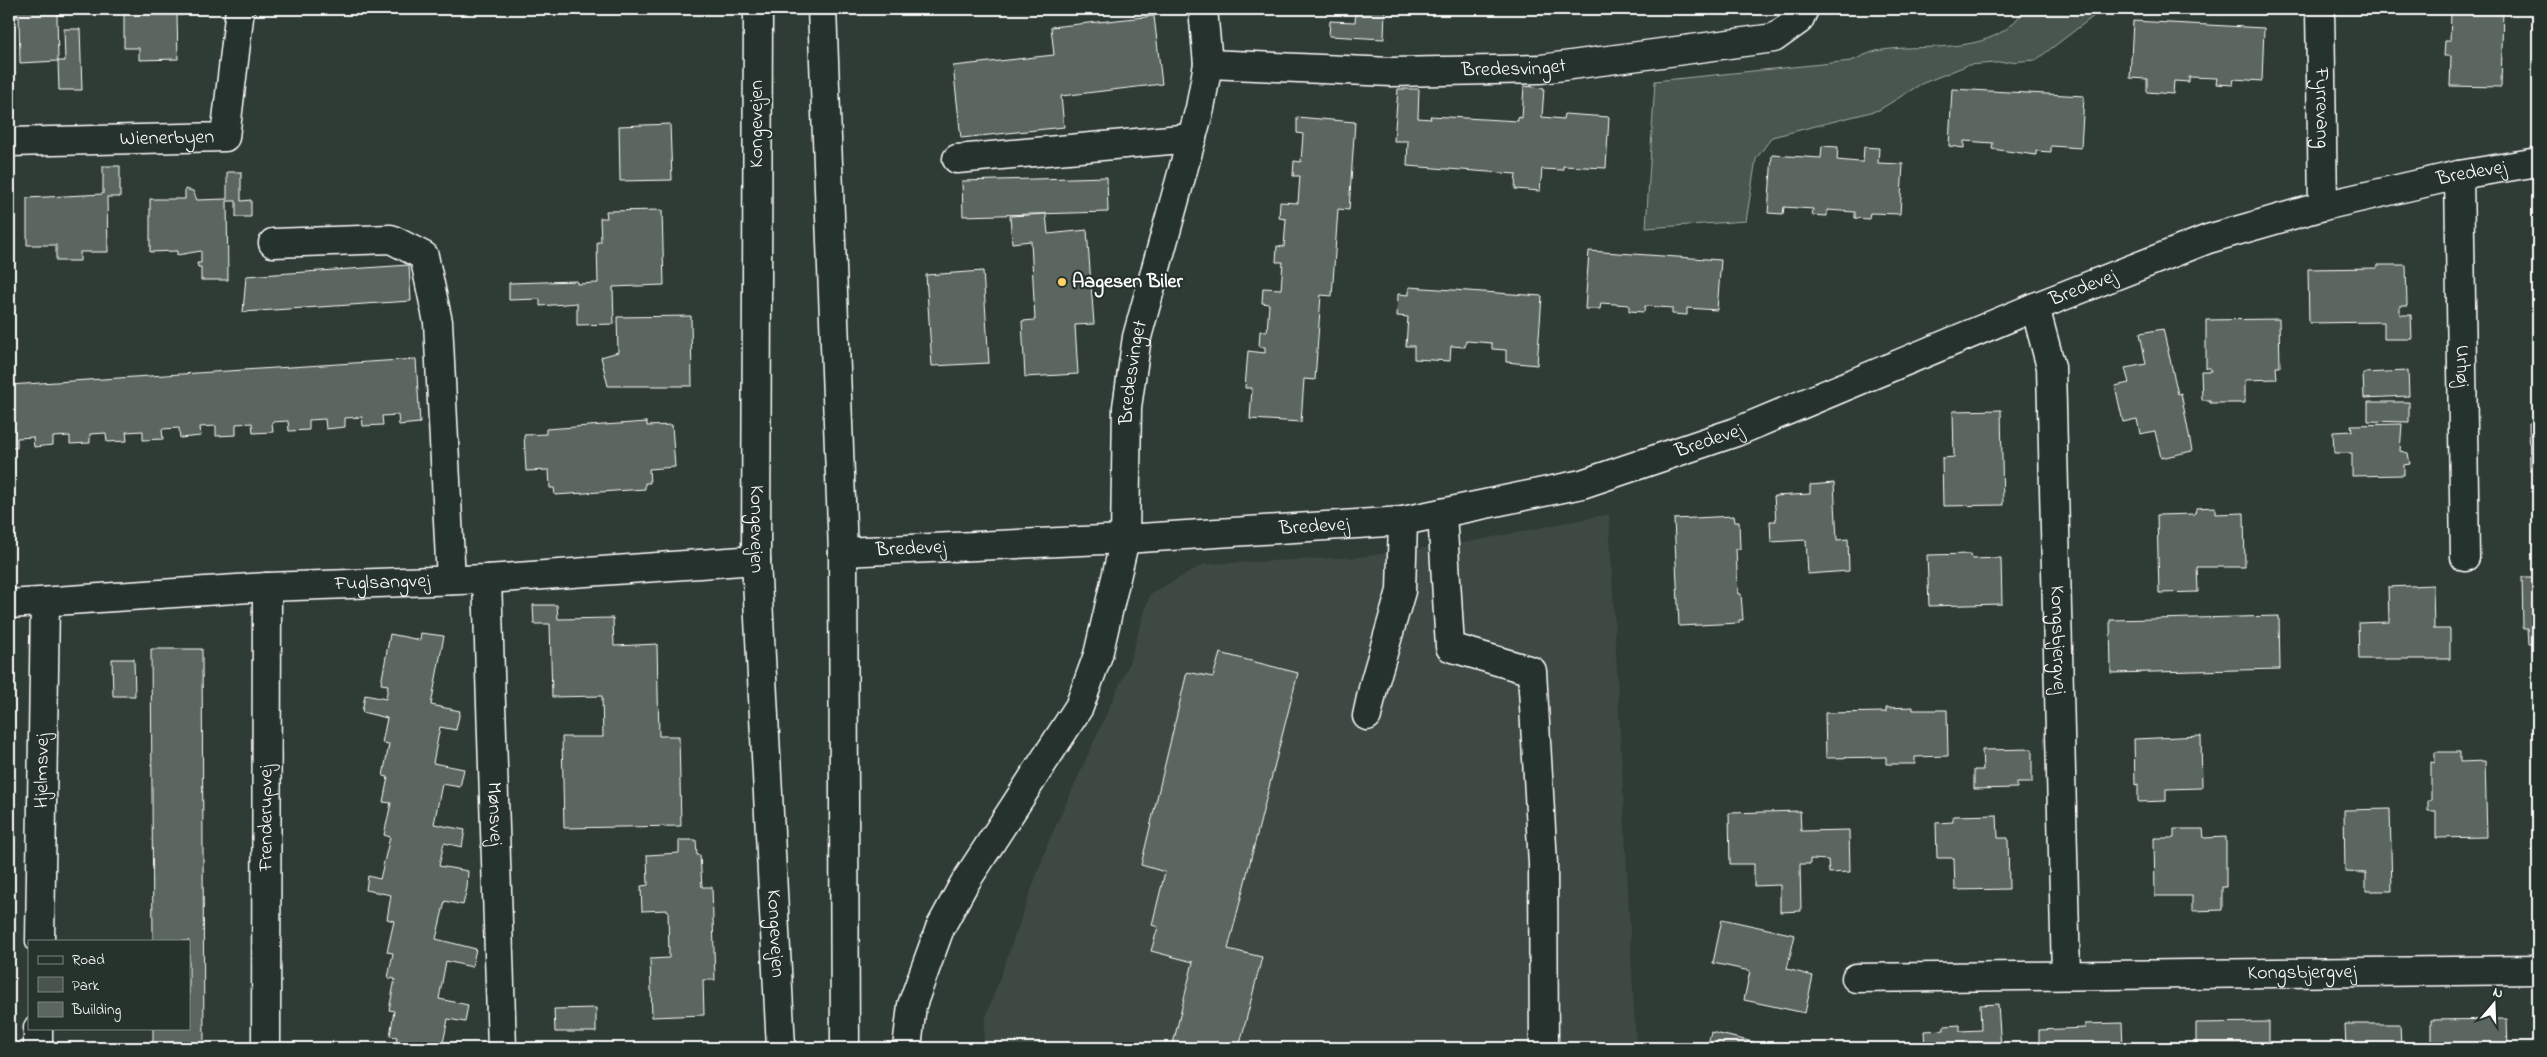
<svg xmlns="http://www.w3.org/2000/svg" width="2547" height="1057" viewBox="0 0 2547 1057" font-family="'Indie Flower',sans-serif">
  <rect width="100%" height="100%" fill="#2f3b35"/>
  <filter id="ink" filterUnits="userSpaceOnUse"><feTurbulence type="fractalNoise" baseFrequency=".02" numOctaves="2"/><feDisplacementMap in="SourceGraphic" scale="10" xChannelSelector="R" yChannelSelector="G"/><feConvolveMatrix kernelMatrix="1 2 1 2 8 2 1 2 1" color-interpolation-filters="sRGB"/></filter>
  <g filter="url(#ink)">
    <path fill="#3c4842" d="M1609,514L1636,1048H983L985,1019L1048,843L1128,666L1150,594L1204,564L1359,557L1468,542Z"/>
    <path fill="#4a544f" stroke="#a4aaa7" d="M2024,9H2103L2036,60L1968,65L1921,84L1879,110L1772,137L1756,159L1746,221L1646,228L1655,81L1851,61C1859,58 1867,53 1876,51C1924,42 1995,59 2024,9Z"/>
    <g fill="#5b6661" stroke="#fff">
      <path d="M9,9H64V15H57L58,61L20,63L19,17L9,18Z"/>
      <path d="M124,9H183V15H177L178,59L139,60V48H124Z"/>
      <path d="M1356,9H1385L1384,39L1329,36L1330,21L1355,22Z"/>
      <path d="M1928,9H1979L1978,12Z"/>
      <path d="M2445,9H2503L2501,87L2450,86L2451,56H2444L2445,41H2450L2451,14L2445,13Z"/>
      <path d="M1154,16L1162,84L1061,96L1064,127L961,138L953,66L1054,55L1051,27Z"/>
      <path d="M2133,21L2264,28L2262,81L2234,79L2233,85L2216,84L2217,78L2189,77V82L2174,81L2173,94L2147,92V79L2130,78Z"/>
      <path d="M64,29H80L82,90H59L58,61H65Z"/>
      <path d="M1524,86L1544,88L1542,117L1563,119L1564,114L1609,117L1606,168L1563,166V170L1542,169L1540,191L1515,189L1516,174L1407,166L1408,141H1394L1398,89H1419L1418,118L1431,119L1430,116L1518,121V117L1522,118Z"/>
      <path d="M1952,89L2084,96L2081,148L2051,146V152L2036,151V155L1992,149L1993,143L1964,141V148L1949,146Z"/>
      <path d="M1297,117L1355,122L1349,210L1338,209L1332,296L1321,295L1315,380L1304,379L1301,422L1250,419L1252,388H1245L1248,351L1265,353V347H1259L1260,331L1267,332L1269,304L1262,303L1263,288L1281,289L1283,262H1276L1277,246L1284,247L1286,219L1279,218L1280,202L1298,203L1300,176H1293L1294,161L1301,162L1303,134L1297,133Z"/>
      <path d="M670,124L672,180L620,181L619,126Z"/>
      <path d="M1822,146L1838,147L1837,160L1859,162H1863L1864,147L1879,148L1878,163L1903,164L1900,214L1870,213L1869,219L1855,218V212L1827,210V216L1812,215L1813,209L1784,207L1783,214L1768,213L1772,155L1821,158Z"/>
      <path d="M103,166H120V197H107L108,252H80V261H56V245H27V198L103,194Z"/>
      <path d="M227,172H241V201L251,200V217H236V201H227L228,280H201V267H198L197,263H201V251L177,255V251L150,252V199H185V189L193,191L197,200L227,199Z"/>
      <path d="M1107,177L1108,212L963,216L962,181Z"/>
      <path d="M662,210L664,285L613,287L614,324L577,325V303L540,306V299L509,300V283L577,281V284L598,283L597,242H601L600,218H607L606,211Z"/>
      <path d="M1046,214L1048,234L1087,230L1094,324L1075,325L1078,374L1025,377L1022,321L1035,320L1031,241L1012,243L1010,216Z"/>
      <path d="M1589,251L1721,260L1717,310L1687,308V315L1672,314V308L1645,306L1644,312L1629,311V305L1601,303L1600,309H1585Z"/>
      <path d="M409,265L411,301L243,312L246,276Z"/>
      <path d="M2377,265H2406L2407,306H2400V315H2411L2412,339H2384V322L2309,323L2308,269L2377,268Z"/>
      <path d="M983,271L989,363L932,366L926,275Z"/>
      <path d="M1409,287L1542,296L1537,365L1506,362V350L1492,349V343L1466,341L1465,347L1451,346L1450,361L1414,359V346H1406L1408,317L1397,316L1398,294L1409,295Z"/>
      <path d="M691,316L692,386H608L601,357L618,352L617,317Z"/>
      <path d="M2279,319L2280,367H2276L2277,379L2245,380V403H2210V400H2202L2201,371H2211L2210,368H2206V320Z"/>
      <path d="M2163,329L2178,394L2181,393L2192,451L2161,458L2155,431L2140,434L2137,419L2123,422L2115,386L2129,383L2125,368L2146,364L2140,333Z"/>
      <path d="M416,359L420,423L399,425L398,415L382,416L383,425L363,426L362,417L345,418V427L326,429L325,419L309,420V430L289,431L288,421L272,422L273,432L253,433L252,423L236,424V435L216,436V426L200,427L201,436L180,438L179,428L162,429L163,439L143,440V431L126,432L127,441L107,442L106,433L90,434V443L70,444V436L53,437V445L34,447L33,437L17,438V448H9V385Z"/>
      <path d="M2408,371L2409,396L2364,398L2363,373Z"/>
      <path d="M2368,402H2409V422L2368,421Z"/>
      <path d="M2001,410L2003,505L1943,506L1942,458L1954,457L1953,411Z"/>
      <path d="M647,422V426L672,425L675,467L649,469L650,483H645V489L555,495L554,488H550L549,470L526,471L524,435L546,434V429Z"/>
      <path d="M2529,423H2538V470L2530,471Z"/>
      <path d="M2402,424L2400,451L2408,453L2410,464L2404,465V475L2352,476V453H2334L2333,432L2352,431L2351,425Z"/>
      <path d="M1834,483L1837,540L1848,539L1849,571L1808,574L1806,540L1771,542L1770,521H1776L1774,496L1810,494V485Z"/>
      <path d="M2215,507V514L2244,513L2245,567H2197L2198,592L2159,593L2157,515L2195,514L2196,508Z"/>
      <path d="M1734,516L1735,522H1739L1740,549H1736L1738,594H1741L1743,620H1739V623L1679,626L1674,519Z"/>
      <path d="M1971,554L1972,559L2001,558L2002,604L1929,606L1927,555Z"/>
      <path d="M2522,577H2538V643H2529L2528,628H2523Z"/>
      <path d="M2433,585L2434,629H2450V659H2359L2358,623L2389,622L2388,587Z"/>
      <path d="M533,605H557L558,619L613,618L614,646L657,644L659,736H679L681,826L564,828L562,737H603L602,696L552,697L550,624H534Z"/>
      <path d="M2279,616L2280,669L2111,673L2110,620Z"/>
      <path d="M421,633L444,636L431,705L460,711L456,730L440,727L433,763L464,769L460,787L442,784L434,824L465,830L462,847L444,843L439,866L468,871L467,888L463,905L445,901L436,939L476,949L472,967L446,961L439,999L468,1005L465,1022L448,1019L442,1048H395L397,1037L390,1036L394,1011L389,1010L395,979L388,978L393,953L387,952L394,921L387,919L391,895L366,890L368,876L380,879L390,837L384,835L391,803L383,802L388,777L383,776L389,744L382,743L387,718L362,712L365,695L386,699L388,685L381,684L390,634L420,640Z"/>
      <path d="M151,649H202L204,1048H153V1028H189V941H153Z"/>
      <path d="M1220,653L1298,673L1228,949L1262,957L1239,1048H1172L1193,962L1151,951L1158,927L1152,925L1165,872L1141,865L1187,672L1213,677Z"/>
      <path d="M112,659H134L135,696H113Z"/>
      <path d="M1913,707V710H1947L1948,756L1915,757V764H1886V757L1826,758L1825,713L1886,712V708Z"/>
      <path d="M2201,736L2202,788L2166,789V801L2138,802V784L2135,785L2134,739Z"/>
      <path d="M2032,749V783H2017V788L1974,789V770H1983L1982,750Z"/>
      <path d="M2435,752H2460V762L2485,761L2487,837L2436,838V811H2428V800H2431V762L2435,763Z"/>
      <path d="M2390,809L2392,891H2366V873L2345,872L2344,810Z"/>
      <path d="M1800,811L1801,831L1849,830L1850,872L1829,873L1828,860L1810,859V864H1800L1801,911L1780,912V885L1754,886V864H1730L1729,813Z"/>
      <path d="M1997,815L1998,838H2008L2009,889L1955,890L1954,858H1937L1936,823L1953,822V816Z"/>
      <path d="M2174,829H2203L2204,838L2226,837V887H2222V910L2192,911V896H2155L2154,838H2174Z"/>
      <path d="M679,840H696L697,855H700L702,887H712L715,980H703L704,1015L652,1017L650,959L669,958L668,910L642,911L641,886L648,885L647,855L679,853Z"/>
      <path d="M1722,919L1795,935L1787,969L1813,976L1805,1013L1744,1000L1750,971L1713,963Z"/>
      <path d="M1998,1004L2001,1048H1925L1924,1031L1944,1030V1026L1960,1025V1031L1981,1030L1980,1005Z"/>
      <path d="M596,1008V1032H555L554,1009Z"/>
      <path d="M2507,1019L2508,1048H2431V1020Z"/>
      <path d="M2269,1022V1048H2196V1023Z"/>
      <path d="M2122,1023L2123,1048H2039V1030L2085,1028V1024Z"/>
      <path d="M2345,1024H2400L2401,1048H2346Z"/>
      <path d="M1711,1032L1770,1046L1769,1048H1707Z"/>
      <path d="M705,1046V1048H651V1047Z"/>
    </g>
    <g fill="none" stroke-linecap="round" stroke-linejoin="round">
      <g stroke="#fff" stroke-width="31">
        <g id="minor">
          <path id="s1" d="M2320,9L2323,206"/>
          <path id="s2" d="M1208,64L1391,72L1541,69L1774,38L1799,20L1804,9"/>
          <path id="s3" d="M9,142L225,137L240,9"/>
          <path d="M957,159L1192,138"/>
          <path id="s4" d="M2459,175L2465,557"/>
          <path d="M273,243L391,239L424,256L438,322L451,580"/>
          <path id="s5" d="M2035,307L2051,367L2066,975"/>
          <path d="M1442,513L1450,647L1532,671L1543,864L1544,1048"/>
          <path id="s6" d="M843,552L1125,539L1403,521L1582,484L1736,432L2035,307L2208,239L2323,206L2459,175L2538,162"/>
          <path id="s7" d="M487,579L502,1048"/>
          <path id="s8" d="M9,604L267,587L487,579L756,560"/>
          <path d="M1367,716L1374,684L1401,591L1403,521"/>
          <path id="s9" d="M40,941L45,602"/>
          <path id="s10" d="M1856,978L2538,970"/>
          <path d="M38,1048V1028"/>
          <path id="s11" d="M266,1048L267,587"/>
          <path id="s12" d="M907,1048L912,1005L940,928L964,884L1079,707L1098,655L1125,539L1127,407L1137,337L1200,108L1208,64L1203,9"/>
        </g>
      </g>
      <g stroke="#fff" stroke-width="31">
        <g id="major">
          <path id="s13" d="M758,9L756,560L781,1048"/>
          <path d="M822,9L843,552L845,1048"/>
        </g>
      </g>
      <use href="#minor" stroke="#26332d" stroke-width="28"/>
      <use href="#major" stroke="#26332d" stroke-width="28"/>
    </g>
  </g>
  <circle fill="#ffd166" stroke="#26332d" stroke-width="2" cx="1062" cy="282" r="5"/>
  <g text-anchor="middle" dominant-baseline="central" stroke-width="4.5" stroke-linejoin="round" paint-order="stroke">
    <g font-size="20" fill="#fff" stroke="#26332d">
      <text stroke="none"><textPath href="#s2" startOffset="306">Bredesvinget</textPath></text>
      <text stroke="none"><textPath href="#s1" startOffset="99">Fyrrevang</textPath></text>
      <text transform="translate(757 124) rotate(-90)">Kongevejen</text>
      <text stroke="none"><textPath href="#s3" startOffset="158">Wienerbyen</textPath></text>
      <text stroke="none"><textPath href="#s6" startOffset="1688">Bredevej</textPath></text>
      <text stroke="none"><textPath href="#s6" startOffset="1282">Bredevej</textPath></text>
      <text stroke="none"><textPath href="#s4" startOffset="191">Urhøj</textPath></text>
      <text stroke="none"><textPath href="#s12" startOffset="728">Bredesvinget</textPath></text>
      <text stroke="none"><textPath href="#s6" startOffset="878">Bredevej</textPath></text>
      <text stroke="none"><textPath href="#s6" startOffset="472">Bredevej</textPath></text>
      <text stroke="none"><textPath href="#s13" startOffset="520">Kongevejen</textPath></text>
      <text stroke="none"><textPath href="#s6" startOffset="68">Bredevej</textPath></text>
      <text stroke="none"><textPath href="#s8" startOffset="374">Fuglsangvej</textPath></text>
      <text stroke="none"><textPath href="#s5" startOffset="335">Kongsbjergvej</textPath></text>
      <text stroke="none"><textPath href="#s9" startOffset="170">Hjelmsvej</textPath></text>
      <text stroke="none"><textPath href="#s7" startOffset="235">Mønsvej</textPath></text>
      <text stroke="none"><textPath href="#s11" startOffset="230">Frenderupvej</textPath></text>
      <text stroke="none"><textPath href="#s13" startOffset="925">Kongevejen</textPath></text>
      <text stroke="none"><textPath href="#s10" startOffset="446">Kongsbjergvej</textPath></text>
    </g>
    <g font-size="20" font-weight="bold" fill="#fff" stroke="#26332d" text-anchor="start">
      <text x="1072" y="282">Aagesen Biler</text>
    </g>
  </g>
  <rect width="2547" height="1057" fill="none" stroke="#26332d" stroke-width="30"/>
  <rect x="15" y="15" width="2517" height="1027" fill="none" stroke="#fff" stroke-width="2" filter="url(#ink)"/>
  <rect x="28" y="940" width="162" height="90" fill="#26332d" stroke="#7d8581"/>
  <rect x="38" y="956" width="25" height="8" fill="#26332d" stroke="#7d8581"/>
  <text x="72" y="964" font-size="15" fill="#ffffff">Road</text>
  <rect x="38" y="977" width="25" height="15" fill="#4a544f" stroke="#7d8581"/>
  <text x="72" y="990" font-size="15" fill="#ffffff">Park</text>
  <rect x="38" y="1002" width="25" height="15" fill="#5b6661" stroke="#7d8581"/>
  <text x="72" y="1014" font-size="15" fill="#ffffff">Building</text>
  <g transform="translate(2494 1004) rotate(19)" stroke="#26332d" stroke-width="4" paint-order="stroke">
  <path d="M0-4L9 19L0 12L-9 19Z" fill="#ffffff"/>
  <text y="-8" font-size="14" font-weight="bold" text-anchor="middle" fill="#ffffff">N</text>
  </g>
</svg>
